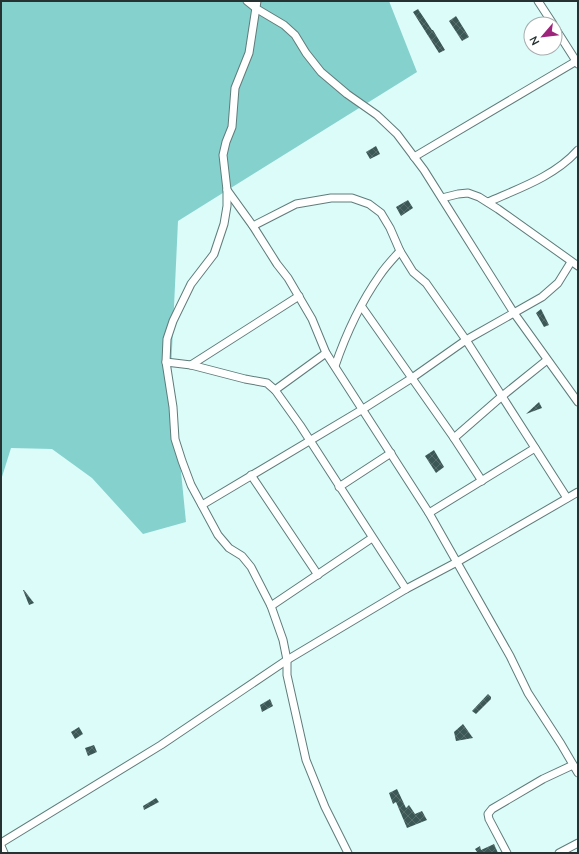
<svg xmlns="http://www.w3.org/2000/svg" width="579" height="854" viewBox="0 0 579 854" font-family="'Nunito Sans',sans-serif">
  <defs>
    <pattern id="building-cross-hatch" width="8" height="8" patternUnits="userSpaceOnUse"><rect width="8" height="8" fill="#3c5856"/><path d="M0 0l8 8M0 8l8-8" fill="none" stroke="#566d6b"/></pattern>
  </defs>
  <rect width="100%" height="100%" fill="#dcfcfa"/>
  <path fill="#85d1cd" d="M1,1H389L417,72L178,221L171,371L186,522L143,534L92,478L52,449L11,448L1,480Z"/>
  <g fill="url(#building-cross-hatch)">
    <path d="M418,9L432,30H433L445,50L439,53L413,12Z"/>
    <path d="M456,16L469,37L462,41L449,21Z"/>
    <path d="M376,146L380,154L370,159L366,152Z"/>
    <path d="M408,200L413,208L401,216L396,207Z"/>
    <path d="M541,309L549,325L544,327L536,313Z"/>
    <path d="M539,402L542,408L526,414Z"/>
    <path d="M434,450L444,467L436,473L425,456Z"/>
    <path d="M23,590H24L34,603L29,605Z"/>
    <path d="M488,694L491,697V699L476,714L472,711Z"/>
    <path d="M270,699L273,706L262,712L260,705Z"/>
    <path d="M463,724L473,738L456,741L454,732Z"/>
    <path d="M79,727L83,734L75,739L71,732Z"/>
    <path d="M94,745L97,752L88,756L85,748Z"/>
    <path d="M397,789L406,808L409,805L415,814L422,811L427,820L407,828L396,802L393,804L389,793Z"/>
    <path d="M156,798L159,802L144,810L143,806Z"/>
    <path d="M494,844L498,853H475L477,852L475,849L480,846L481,850Z"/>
  </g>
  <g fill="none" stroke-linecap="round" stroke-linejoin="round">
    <g stroke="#5f7c7a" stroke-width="9">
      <g id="street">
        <path d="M247,1L257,9L284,25L295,35L306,53L321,72L347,94L377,115L397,134L424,170L514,313L578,402"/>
        <path d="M257,1L249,53L235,88L232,127L226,142L223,155L227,190V206L224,224L214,254L191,284L173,321L167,339L166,362L173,407L175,439L182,461L191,485L218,535L229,548L242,556L251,567L271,606L283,640L287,660V675L306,760L325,807L348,853"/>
        <path d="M538,1L553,24"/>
        <path d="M555,28L578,64"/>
        <path d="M414,157L578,60"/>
        <path d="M227,190L253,226L277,264L288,278L312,319L326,353L429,513L510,656L528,693L561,744L578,773"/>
        <path d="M442,198L458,194L468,193L479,197L498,209L578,266"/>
        <path d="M488,202C520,188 555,176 578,150"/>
        <path d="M253,226L296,204L331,198H352L369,204L381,213L390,228L400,251L413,272L426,283L466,340L567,498"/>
        <path d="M362,307L454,438L482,481"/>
        <path d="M166,362L191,365L245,379L267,383L275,390L300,425L406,589"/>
        <path d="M191,365L299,296"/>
        <path d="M335,366C346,334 361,302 380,275C386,266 393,259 400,251"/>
        <path d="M275,390L326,353"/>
        <path d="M454,438L501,397L547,360"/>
        <path d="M251,475L318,575"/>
        <path d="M339,487L391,453"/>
        <path d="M202,505L363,409L412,378L466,340L542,297L558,283L571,262"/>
        <path d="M429,513L535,448"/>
        <path d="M271,606L372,538"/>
        <path d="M1,843L161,745L287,660L406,589L457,562L578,492"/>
        <path d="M1,846L4,853"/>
        <path d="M507,853L489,819L488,814L492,809L543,779L573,765"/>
        <path d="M559,853L578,843"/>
      </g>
    </g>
    <use href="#street" stroke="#fff" stroke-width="7"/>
  </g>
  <rect width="579" height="854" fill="none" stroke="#263231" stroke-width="4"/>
  <g transform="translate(543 36) rotate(242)"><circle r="19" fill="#ffffff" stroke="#a8adad"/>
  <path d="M0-3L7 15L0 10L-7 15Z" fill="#9d237b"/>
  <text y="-6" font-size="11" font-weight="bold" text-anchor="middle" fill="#263231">N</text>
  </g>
</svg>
